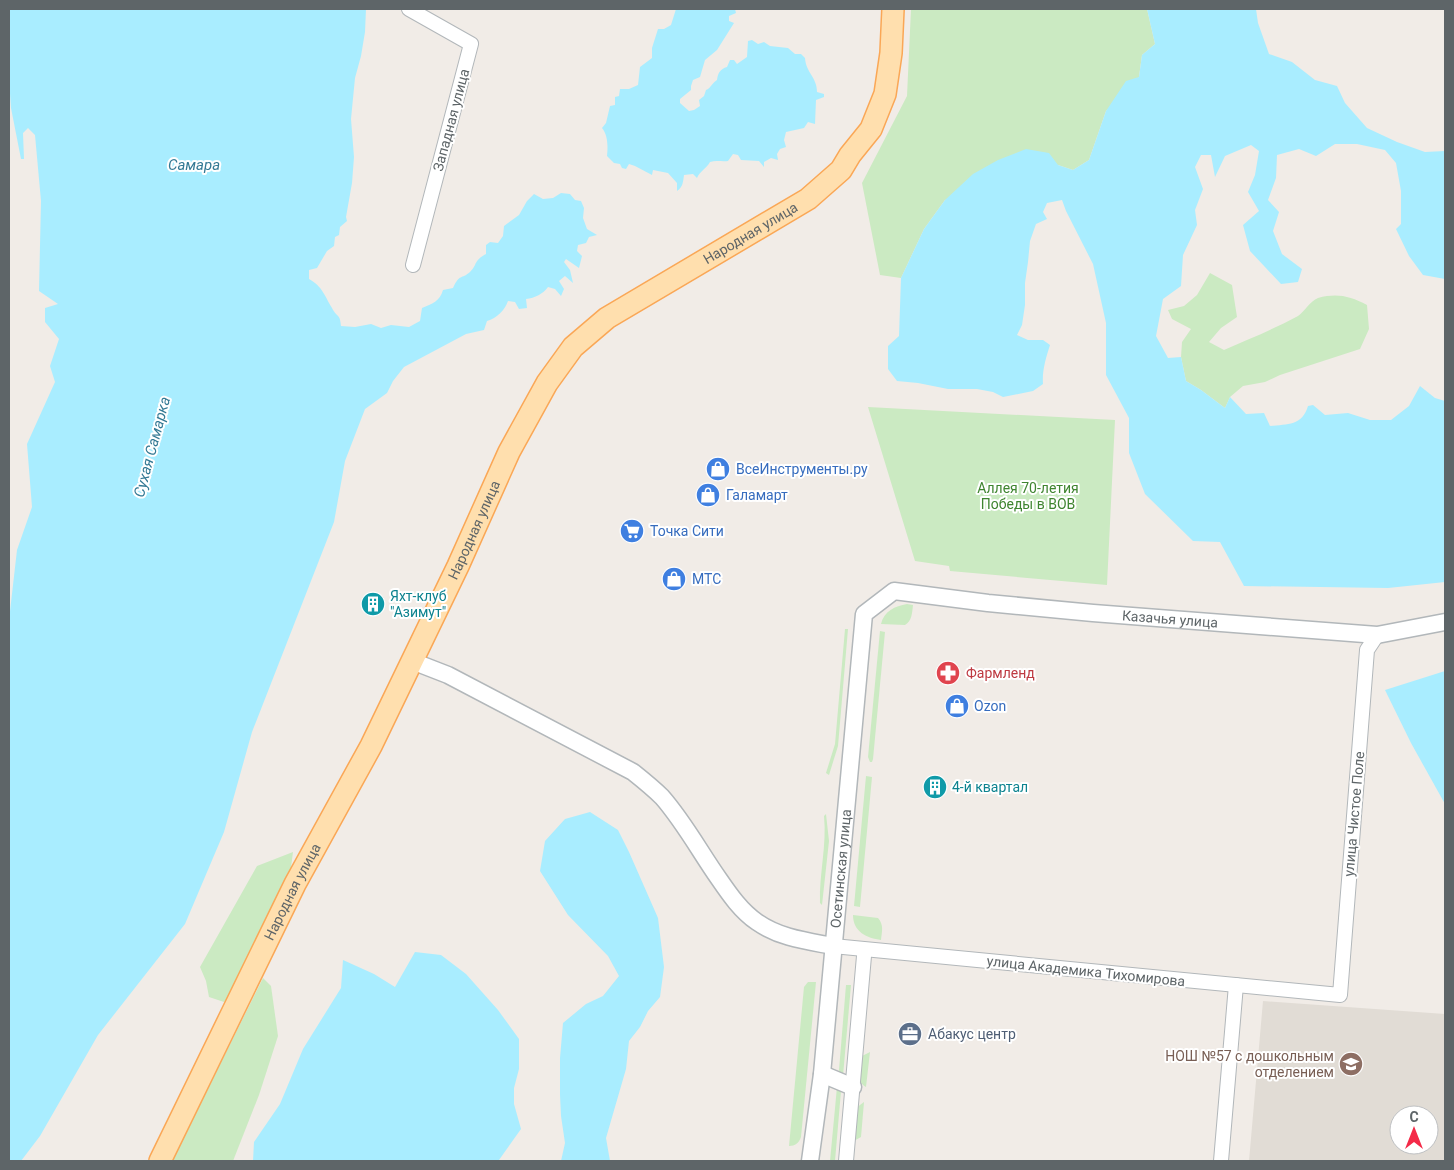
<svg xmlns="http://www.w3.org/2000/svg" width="1454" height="1170" viewBox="0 0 1454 1170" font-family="Roboto,sans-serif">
  <rect width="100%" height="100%" fill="#f1ece7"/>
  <path fill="#e1dcd5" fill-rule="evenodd" d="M1263,1001L1445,1014V1161H1249ZM1399,1115H1429V1145H1399Z"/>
  <g fill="#cbeac2">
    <path d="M911,9H1147L1155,44L1142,55L1139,77L1106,111L1089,160L1073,170L1058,165L945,200L924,229L901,278L880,275L862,183L907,96Z"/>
    <path d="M1210,273L1232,285L1237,317L1221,328L1209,342L1224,350C1249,339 1274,329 1298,316C1305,311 1310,301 1318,298C1337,293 1350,296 1367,305L1369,329L1360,349L1280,375L1265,382L1243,386L1230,397L1225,408L1201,390L1186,381L1181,357L1182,342L1191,329L1172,319L1168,310L1184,306L1197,295Z"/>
    <path d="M868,407L1115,420L1107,585L950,571L949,566L915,561Z"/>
    <path d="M907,604L913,605C912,613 912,621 905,625L881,624C884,611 895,606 907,604Z"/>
    <path d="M845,629H848L838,746L829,775L826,773L835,744Z"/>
    <path d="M880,631L885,632L873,759L872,762H870L868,757Z"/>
    <path d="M866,776L872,777L860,907L854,906Z"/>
    <path d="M826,814L829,841L822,905L820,903C819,874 827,845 824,816Z"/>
    <path d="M293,852L290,875L232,997L224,1002L209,997L206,981L200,967L257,866Z"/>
    <path d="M853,915L878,918C884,925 882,931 881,940C867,938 853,932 853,915Z"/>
    <path d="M263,978L271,986L278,1036L259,1095L233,1161H172Z"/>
    <path d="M808,982H816L801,1137C799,1143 795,1146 789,1146L804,987Z"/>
    <path d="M846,985H851L843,1076L839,1073V1070Z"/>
    <path d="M870,1052L866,1087C855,1081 860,1068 860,1057Z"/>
    <path d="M837,1087L841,1091L835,1161H830Z"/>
    <path d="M864,1102L861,1137L852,1142L856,1108Z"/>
  </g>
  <g fill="#a9edff">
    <path d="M9,9H366L365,32L361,56L355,78L351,119L354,157L352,183L346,217L347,221L340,227L339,235L335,237L334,246L327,251L317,268L309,270V279C323,287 324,295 332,308C337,318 340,313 341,326L355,327L371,324L381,328L391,325L409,327L420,321L422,308C432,304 440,301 443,290L453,288C460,273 461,280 470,272C478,264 473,261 486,254V245L490,242L498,243L503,236L504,226L519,215L527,201L534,194L543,199L553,198L561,193L570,194L575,200L581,201L584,208L583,218L587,229L597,235L589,237L586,243L578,245L577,251L582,256L579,268L566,259L564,262L570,270L573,283L565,276L559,281L564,289L561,296L555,289L548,287C543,294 535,298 526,299L527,308L519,309L515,302L508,301C505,310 497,318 487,321L484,330L466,334L404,367L393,381L387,393L365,409L345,461L334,522L252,732L224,832L185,924L98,1035L40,1136L21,1161H9V620L17,550L32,507L27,444L55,382L50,366L59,339L45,322V308L58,304L39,291L41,201L35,135L28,128L23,133L24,159H21L11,108L9,79Z"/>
    <path d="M676,9H735L736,13L729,16V21L734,23L717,50L705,60L700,77L693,80L691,86V90L680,99V103L689,111L694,110L700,106L699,100L704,96L706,90C711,88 711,84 717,80C718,73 720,69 727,67L730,60H734L737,64L747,57L748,41L752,40L758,44L764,42L770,46L788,48L795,54H801L805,58C806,73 817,77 817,92L824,94V97L816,100L815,124L808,122L804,128L786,132L784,140L786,147L780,149L777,154L778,160L771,158L764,162V167L759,161L741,160L738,155L733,154L728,161C722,162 716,160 710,162C706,169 700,171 697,178L693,174L684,175C683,182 683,187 677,191V183L668,173L653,170L652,175L635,166L629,164L626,169L622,168L620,164L614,163L607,156C608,147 608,135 602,128L606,123L610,106L615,105V97L619,96L620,89H629L638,85L640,67L652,58V48L658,29H664L671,25Z"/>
    <path d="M1147,9H1256L1258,23L1269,54L1292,62L1315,80L1337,86L1345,103L1367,128L1397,142L1425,152L1445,151V279L1423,275L1409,256L1396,229L1401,224V191L1396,163L1385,150L1357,144H1335L1316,156L1299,149L1277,155L1276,178L1268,200L1279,212L1273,231L1282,254L1302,269L1298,282L1281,284L1250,251L1243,225L1259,211L1248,192L1255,175L1259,151L1251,145L1225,156L1215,177L1211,155H1201L1195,167L1203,189L1195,210L1197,225L1183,255L1181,286L1163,299L1156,336L1168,358L1181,357L1186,381L1201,390L1225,408L1230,397L1246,414L1264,413L1270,426C1288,424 1302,426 1308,406L1313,405L1325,415L1348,413L1370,420H1391L1409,406L1420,386L1435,398L1445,401V582L1388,588L1244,586L1220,542L1193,541L1145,494L1129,453V418L1106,375V323L1093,264L1066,211L1062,200L1047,203L1043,212L1047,219L1036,224L1030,241L1028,262L1025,283V305L1022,325L1017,335L1028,340H1043L1050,345C1046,358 1042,370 1043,384L1033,391L1003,397L993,392L977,389H948L918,383L897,381L888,369V346L899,336L901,278L924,229L945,200L973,174L998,160L1026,149L1049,153L1058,165L1073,170L1089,160L1106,111L1126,81L1139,77L1142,55L1155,44Z"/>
    <path d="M1445,671V804L1411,743L1385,690Z"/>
    <path d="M590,812L618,830L629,852L658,918L664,967L660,997L648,1011L640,1027L629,1041L626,1069L606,1138L610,1161H561L565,1143L561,1116L560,1095V1058L563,1023L586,1004L603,996L619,976L608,956L568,915L540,871L545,841L565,819Z"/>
    <path d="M415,952L441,955L466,974L498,1010L519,1039V1069L514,1088V1104L521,1129L499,1160L253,1161L254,1142L280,1104L303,1049L341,988L343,960L374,974L395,987Z"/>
  </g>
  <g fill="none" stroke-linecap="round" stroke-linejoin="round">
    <g stroke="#b2b7ba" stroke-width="16">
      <g id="minor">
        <path d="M409,9L471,44L413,265"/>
        <path d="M833,946L1340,995L1367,650L1377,635"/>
        <path d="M846,1161L864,956"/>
        <path d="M1221,1161L1236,985"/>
      </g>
    </g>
    <g stroke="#b2b7ba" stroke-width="19">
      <g id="tertiary">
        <path d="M412,661L448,675L633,772C643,780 653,788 662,797C684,822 700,852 719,879C730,895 741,911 757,922C780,938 807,941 833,946"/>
        <path d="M822,1074L853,1087"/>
        <path id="s1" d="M810,1161L822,1074L864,614L894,591L988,603L1093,613L1377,635L1445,622"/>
      </g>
    </g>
    <g stroke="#faa756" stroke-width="24">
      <g id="primary">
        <path id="s2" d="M160,1161L295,884L371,746L458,566L509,452L547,383L573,347L607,318L808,199L841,170L850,155L871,129L885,94L891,53L893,9"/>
      </g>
    </g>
    <use href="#minor" stroke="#fff" stroke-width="14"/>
    <use href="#tertiary" stroke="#fff" stroke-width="16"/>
    <use href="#primary" stroke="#ffdfae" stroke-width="21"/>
  </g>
  <defs>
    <g id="shop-disc" transform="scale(1.25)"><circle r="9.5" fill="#3f7fe0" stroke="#fff"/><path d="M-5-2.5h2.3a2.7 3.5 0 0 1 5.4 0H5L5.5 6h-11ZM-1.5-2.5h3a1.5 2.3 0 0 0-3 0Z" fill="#fff"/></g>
    <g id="supermarket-disc" transform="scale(1.25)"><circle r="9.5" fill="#3f7fe0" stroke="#fff"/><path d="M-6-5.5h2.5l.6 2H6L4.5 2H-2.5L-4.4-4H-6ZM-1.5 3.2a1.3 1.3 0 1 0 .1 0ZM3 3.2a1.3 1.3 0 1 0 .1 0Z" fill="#fff"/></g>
    <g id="building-disc" transform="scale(1.25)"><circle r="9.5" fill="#0f9aa8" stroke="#fff"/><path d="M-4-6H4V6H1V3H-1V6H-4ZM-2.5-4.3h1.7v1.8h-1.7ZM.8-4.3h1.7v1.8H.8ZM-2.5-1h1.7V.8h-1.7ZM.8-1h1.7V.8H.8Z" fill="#fff"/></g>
    <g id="pharmacy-disc" transform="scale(1.25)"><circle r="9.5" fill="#e0444e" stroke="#fff"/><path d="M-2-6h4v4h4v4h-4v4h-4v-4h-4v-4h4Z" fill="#fff"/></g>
    <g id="office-disc" transform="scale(1.25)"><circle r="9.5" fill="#5c6f8a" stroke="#fff"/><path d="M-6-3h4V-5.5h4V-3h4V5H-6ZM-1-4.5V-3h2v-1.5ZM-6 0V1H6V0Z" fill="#fff"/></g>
    <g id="school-disc" transform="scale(1.25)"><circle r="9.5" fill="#8d6e63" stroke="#fff"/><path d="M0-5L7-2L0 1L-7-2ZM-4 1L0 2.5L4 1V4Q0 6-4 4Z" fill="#fff"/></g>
  </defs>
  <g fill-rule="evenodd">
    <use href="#shop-disc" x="718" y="469"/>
    <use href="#shop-disc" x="708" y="495"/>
    <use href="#supermarket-disc" x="632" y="531"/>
    <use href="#shop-disc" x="674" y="579"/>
    <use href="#building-disc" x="373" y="604"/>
    <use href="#pharmacy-disc" x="948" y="673"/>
    <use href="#shop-disc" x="957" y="706"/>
    <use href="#building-disc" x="935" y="787"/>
    <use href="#office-disc" x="910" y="1034"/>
    <use href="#school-disc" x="1351" y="1064"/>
  </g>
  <g text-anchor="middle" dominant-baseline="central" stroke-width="4" stroke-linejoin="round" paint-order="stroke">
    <g font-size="14" fill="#5e6568" stroke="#fff">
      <text transform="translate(451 120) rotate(-75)">Западная улица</text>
      <text stroke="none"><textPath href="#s2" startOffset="1125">Народная улица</textPath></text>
      <text stroke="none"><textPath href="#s2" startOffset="705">Народная улица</textPath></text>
      <text stroke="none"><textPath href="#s1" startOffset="865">Казачья улица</textPath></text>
      <text transform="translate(1354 814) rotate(-85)">улица Чистое Поле</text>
      <text stroke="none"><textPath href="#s1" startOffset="294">Осетинская улица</textPath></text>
      <text stroke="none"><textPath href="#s2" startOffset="300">Народная улица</textPath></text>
      <text transform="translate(1086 971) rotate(6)">улица Академика Тихомирова</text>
    </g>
    <g font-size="14" fill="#366cbe" stroke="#fff" text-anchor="start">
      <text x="736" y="469">ВсеИнструменты.ру</text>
      <text x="726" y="495">Галамарт</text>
      <text x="650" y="531">Точка Сити</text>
      <text x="692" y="579">МТС</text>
      <text x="974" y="706">Ozon</text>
    </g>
    <g font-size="14" fill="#3f8530" stroke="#fff">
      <text x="1028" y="488">Аллея 70-летия<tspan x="1028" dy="16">Победы в ВОВ</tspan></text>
    </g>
    <g font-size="14" fill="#0d838f" stroke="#fff" text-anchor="start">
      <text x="390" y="596">Яхт-клуб<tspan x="390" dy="16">"Азимут"</tspan></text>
      <text x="952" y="787">4-й квартал</text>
    </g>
    <g font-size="14" fill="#be3a42" stroke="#fff" text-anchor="start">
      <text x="966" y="673">Фармленд</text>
    </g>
    <g font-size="14" fill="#4e5e75" stroke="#fff" text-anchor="start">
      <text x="928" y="1034">Абакус центр</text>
    </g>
    <g font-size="14" fill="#785e54" stroke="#fff" text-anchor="end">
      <text x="1334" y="1056">НОШ №57 с дошкольным<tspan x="1334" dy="16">отделением</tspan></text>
    </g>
    <g font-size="15" font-style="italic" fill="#337994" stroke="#fff">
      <text x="194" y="165">Самара</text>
      <text transform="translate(152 447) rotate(-75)">Сухая Самарка</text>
    </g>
  </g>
  <rect width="1454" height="1170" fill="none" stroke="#5e6568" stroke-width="20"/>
  <g transform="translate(1414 1130)"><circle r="24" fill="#ffffff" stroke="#bfc1c3"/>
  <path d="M0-4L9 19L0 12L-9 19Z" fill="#f42a48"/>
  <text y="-8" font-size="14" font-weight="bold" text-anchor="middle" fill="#5e6568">С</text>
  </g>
</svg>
